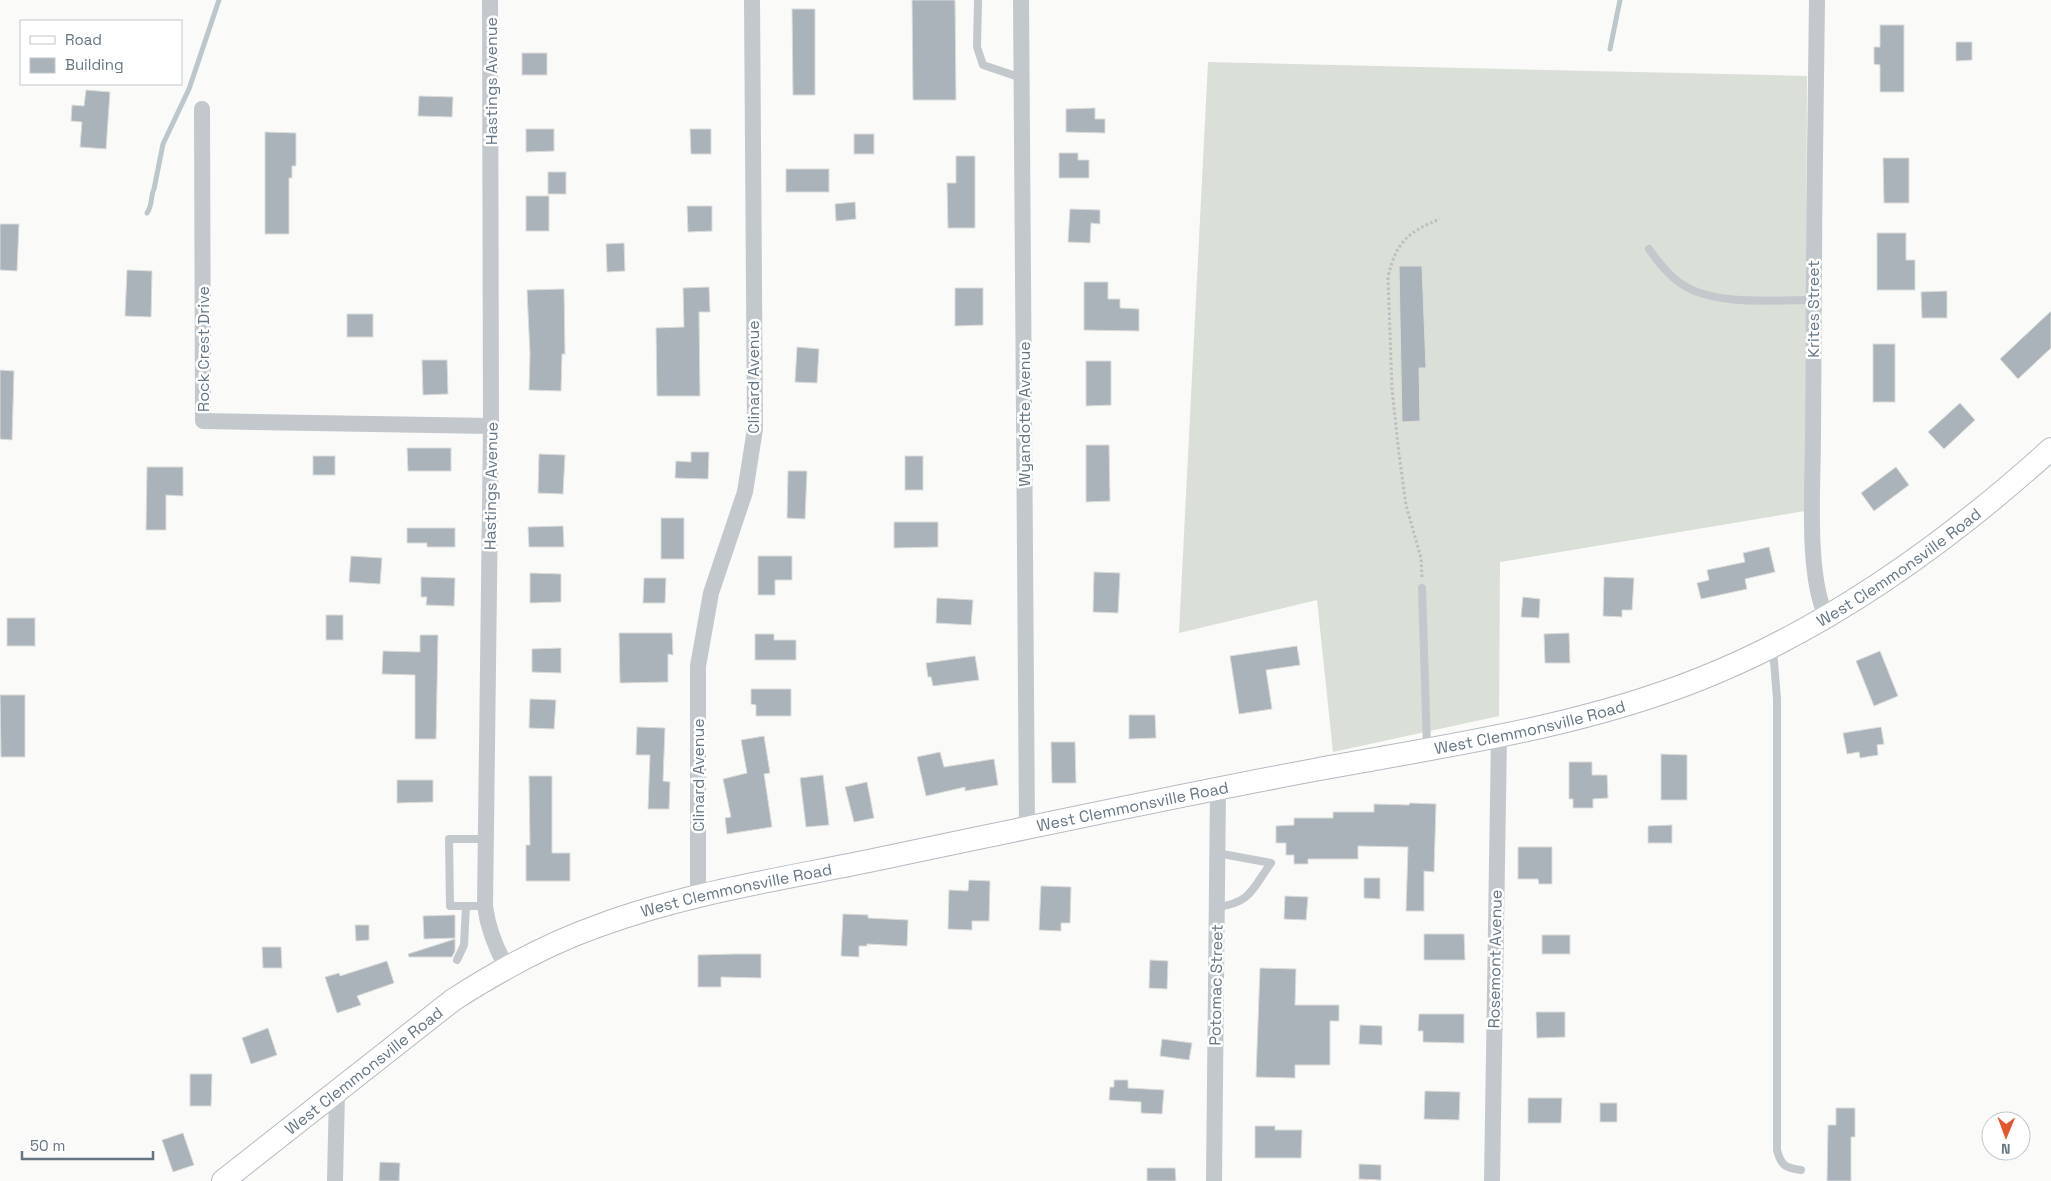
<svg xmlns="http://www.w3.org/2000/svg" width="2051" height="1181" viewBox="0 0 2051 1181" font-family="'Space Grotesk',sans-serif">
  <rect width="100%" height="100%" fill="#fafaf8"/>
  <path fill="#dadfd7" d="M1208,62L1807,76L1805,511L1500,562L1499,716L1333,752L1317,600L1179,633Z"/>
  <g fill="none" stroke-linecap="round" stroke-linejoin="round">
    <g stroke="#bbc7cb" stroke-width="5">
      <path d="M1610,49L1620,0"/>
      <path d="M147,213C153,205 150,197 154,189L163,144L189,89L219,0"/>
    </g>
  </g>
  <g fill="#aab3b9" stroke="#dcdcda">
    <path d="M912,0H955L956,100H913Z"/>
    <path d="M792,9H815V95H793Z"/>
    <path d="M1880,25H1904V92H1880V65L1874,64V47H1880Z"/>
    <path d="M1956,42H1972V60L1956,61Z"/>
    <rect x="522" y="53" width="25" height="22"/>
    <path d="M86,90L110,92L106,149L80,147L82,122L71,121L72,105L84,106Z"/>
    <path d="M419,96L453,97L452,117L418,116Z"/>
    <path d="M1095,108V119H1105V133L1066,132V109Z"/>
    <path d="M526,129H554V151L526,152Z"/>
    <path d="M690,129H711V154H691Z"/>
    <path d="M265,132L296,133V166H292V178H289V234H265Z"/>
    <rect x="854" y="134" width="20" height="20"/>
    <path d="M1059,153H1078V160H1089V178H1059Z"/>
    <path d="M956,156H975V228H948L947,183H956Z"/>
    <path d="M1883,158H1909V203H1884Z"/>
    <rect x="786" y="169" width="43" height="23"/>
    <rect x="548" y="172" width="18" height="22"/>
    <rect x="526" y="196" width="23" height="35"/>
    <path d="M855,202L856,219L836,221L835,204Z"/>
    <path d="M687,206H712V231L688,232Z"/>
    <path d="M1070,209L1100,210V224L1091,223L1090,243L1068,242Z"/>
    <path d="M0,224H19L17,271L0,270Z"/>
    <path d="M1877,233H1906V260H1915V290H1877Z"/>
    <path d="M624,243L625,271L607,272L606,244Z"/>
    <path d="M1399,266H1422L1426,368H1419L1420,421L1402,422Z"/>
    <path d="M127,270L152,271L151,317L125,316Z"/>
    <path d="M1084,282H1108V299H1120V308L1139,309V331L1084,330Z"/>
    <path d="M709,287L710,312H699L700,396H657L656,328L684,327L683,288Z"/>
    <path d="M955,288H983V325L955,326Z"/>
    <path d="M564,289L565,354H562L561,391L529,390L530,354L527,290Z"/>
    <path d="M1947,291V318H1922L1921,292Z"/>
    <path d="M2051,311V348L2018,379L2000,359Z"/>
    <rect x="347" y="314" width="26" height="23"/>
    <rect x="1873" y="344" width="22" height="58"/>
    <path d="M797,347L819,349L817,383L795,382Z"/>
    <path d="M422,360H447L448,394L423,395Z"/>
    <path d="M1086,361H1111V405L1086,406Z"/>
    <path d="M0,370L14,371L12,440L0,439Z"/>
    <path d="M1960,403L1975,420L1944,449L1928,432Z"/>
    <path d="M1086,445H1109L1110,501L1086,502Z"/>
    <path d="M407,448H451V471H408Z"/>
    <path d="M691,452H709L708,479L675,478L676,461L691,462Z"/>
    <path d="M539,454L565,455L563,494L538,493Z"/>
    <rect x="313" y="456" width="22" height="19"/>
    <rect x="905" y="456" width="18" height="34"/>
    <path d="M147,467H183V496L166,495V530H146Z"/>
    <path d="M1896,467L1909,485L1874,511L1861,493Z"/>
    <path d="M788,471H807L805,519L787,518Z"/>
    <rect x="661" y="518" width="23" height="41"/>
    <path d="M894,522H938V547L894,548Z"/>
    <path d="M563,526L564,547H529L528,527Z"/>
    <path d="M407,528H455V547H427V543H407Z"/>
    <path d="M1769,547L1775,572L1745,579L1747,589L1701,599L1697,583L1709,580L1707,570L1745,562L1743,553Z"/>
    <path d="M351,556L382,558L380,584L349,582Z"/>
    <path d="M758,556H792V580H775V595H758Z"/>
    <path d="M1094,572L1120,573L1118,613L1093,612Z"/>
    <path d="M530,573L561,574V602L530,603Z"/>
    <path d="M421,577L455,578L454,606L426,605L427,597H421Z"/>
    <path d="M1604,577L1634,578L1632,610H1622V617L1603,616Z"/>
    <path d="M644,578H666L665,603H643Z"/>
    <path d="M1523,597L1540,599L1539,618L1521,617Z"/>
    <path d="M937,598L973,600L971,625L936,623Z"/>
    <rect x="326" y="615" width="17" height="25"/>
    <rect x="7" y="618" width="28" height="28"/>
    <path d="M619,633H672L673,655L668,654V682L620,683Z"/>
    <path d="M1569,633L1570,663H1545L1544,634Z"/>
    <path d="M755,634H774V640H796V660H755Z"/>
    <path d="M420,635H438L436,739H415V675L382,674L383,651L420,652Z"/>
    <path d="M1297,646L1300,665L1266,670L1272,709L1239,714L1230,656Z"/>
    <path d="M561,648V673L532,672V649Z"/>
    <path d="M1880,651L1898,696L1874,706L1856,661Z"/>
    <path d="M975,656L979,680L933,686L931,677H928L926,663Z"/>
    <path d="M751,689H791V716H756V705L751,704Z"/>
    <path d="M0,695H25V757H1Z"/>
    <path d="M530,699L556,700L554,729L529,728Z"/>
    <path d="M1129,715H1155L1156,738L1129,739Z"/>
    <path d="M637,727L665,728L663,781L670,782L669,809H648L650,755H636Z"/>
    <path d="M1881,727L1884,744L1877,745L1878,755L1860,758L1859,752L1847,754L1843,733Z"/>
    <path d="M764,736L770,773L764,774L772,827L727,834L725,818L731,817L723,779L747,773L741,740Z"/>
    <path d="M1051,742H1075L1076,783H1052Z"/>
    <path d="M940,752L944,767L994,759L998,785L965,791V787L926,796L917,757Z"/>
    <path d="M1661,754L1687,755V800H1661Z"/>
    <path d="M1569,762H1592V775H1607L1608,798L1593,799V808H1573V799H1569Z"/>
    <path d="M823,775L829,825L806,827L800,778Z"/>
    <path d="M529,776H552V853H570V881H526V845H530Z"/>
    <path d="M397,780H433V802L397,803Z"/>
    <path d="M867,782L874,818L854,822L845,787Z"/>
    <path d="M1410,803L1436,804L1434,872L1424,871V911H1406L1408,847L1358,846V859H1308V864H1294V855H1286V843H1276V826L1294,825V818H1333V812H1374V804L1409,805Z"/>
    <path d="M1672,825V843H1648V826Z"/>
    <path d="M1518,847H1552V884H1539L1538,879H1518Z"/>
    <path d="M1364,878H1380V899L1364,898Z"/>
    <path d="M969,880L990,881L989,921H972V930L948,929L949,890L968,891Z"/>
    <path d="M1041,886L1071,887L1070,923H1061V931L1039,930Z"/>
    <path d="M1285,896L1308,897L1306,920L1284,919Z"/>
    <path d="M843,914L868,915V918L908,920L907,946L867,944V946H859V957L841,956Z"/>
    <path d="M455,915V938L424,939L423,916Z"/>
    <path d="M355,925H369V940L356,941Z"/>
    <path d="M1424,934H1464L1465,960H1424Z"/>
    <rect x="1542" y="935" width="28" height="19"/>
    <path d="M455,939V951L452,957H409L408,954Z"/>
    <path d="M262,947H281L282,968H263Z"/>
    <path d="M736,954H761V978L721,977V987H698V955Z"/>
    <path d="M1150,960L1168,961L1167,989L1149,988Z"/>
    <path d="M387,961L394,983L357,996L361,1005L337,1013L325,977L339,973L340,976Z"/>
    <path d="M1260,968L1296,969L1295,1005H1339V1021H1330V1065H1295V1078L1256,1077Z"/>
    <path d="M1536,1012H1565V1037L1537,1038Z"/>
    <path d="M1419,1014H1464V1043L1423,1042V1031H1418Z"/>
    <path d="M1360,1025L1382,1026V1045L1359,1044Z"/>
    <path d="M268,1028L277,1055L251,1064L242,1038Z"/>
    <path d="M1162,1039L1192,1043L1189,1060L1160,1056Z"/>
    <path d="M190,1074H212L211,1106H190Z"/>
    <path d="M1114,1080H1128V1088L1164,1090L1162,1114L1141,1113V1102L1109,1100L1110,1087H1114Z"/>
    <path d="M1425,1091L1460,1092L1459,1120L1424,1119Z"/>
    <path d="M1528,1098H1562L1561,1123H1528Z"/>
    <rect x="1600" y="1103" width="17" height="19"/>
    <path d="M1836,1108H1855V1137H1851V1181H1827L1828,1125H1836Z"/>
    <path d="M1255,1126H1275V1130H1302L1301,1158H1255Z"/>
    <path d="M183,1133L194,1165L173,1172L162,1140Z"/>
    <path d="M380,1162L400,1163L399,1181H379Z"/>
    <path d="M1359,1164L1381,1165V1180L1359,1179Z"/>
    <path d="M1147,1168H1175L1176,1181H1147Z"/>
  </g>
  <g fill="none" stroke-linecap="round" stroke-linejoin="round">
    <g stroke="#b3babf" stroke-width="24">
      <g id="secondary">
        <path id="s1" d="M223,1181L453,1000C498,971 547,944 598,926C689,892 789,878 883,858C1027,828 1170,797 1314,770C1443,746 1577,728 1700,679C1831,627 1947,543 2051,449"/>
      </g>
    </g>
    <path stroke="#bbbfc2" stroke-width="3" stroke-dasharray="2.5 2.5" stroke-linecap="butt" d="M1422,577L1421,558L1406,505L1399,454L1392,389L1388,277C1396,243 1407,232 1440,219"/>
    <g stroke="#c3c8cc" stroke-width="8">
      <path d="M978,0L977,47L983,65L1022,78"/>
      <path d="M1649,249C1659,263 1669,276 1683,285C1716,306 1775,300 1813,300"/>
      <path d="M1422,588L1427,747"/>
      <path d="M1773,649L1777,699V1150C1781,1166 1786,1168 1801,1170"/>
      <path d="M485,906H450L449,839H486"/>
      <path d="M1217,907C1251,903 1252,889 1271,863L1217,853"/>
      <path d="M457,960L464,945L466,906"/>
    </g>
    <g stroke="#c3c8cc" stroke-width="16">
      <path d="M490,0L491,426L485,906C488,929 495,947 507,968"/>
      <path d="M1021,0L1027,828"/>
      <path d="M1817,0C1815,145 1813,291 1813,436C1813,485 1806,574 1826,616"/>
      <path d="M202,109L203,421L491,426"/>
      <path d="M698,897V666L711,593L745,492L755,429L752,0"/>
      <path d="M335,1181L337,1092"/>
      <path d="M1214,1181L1218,788"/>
      <path d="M1492,1181L1499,736"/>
    </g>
    <use href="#secondary" stroke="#fff" stroke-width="22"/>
  </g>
  <g text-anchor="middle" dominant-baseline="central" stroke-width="5" stroke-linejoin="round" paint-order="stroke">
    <g font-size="16" fill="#657683" stroke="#fff">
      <text transform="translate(491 81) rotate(-90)">Hastings Avenue</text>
      <text transform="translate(1813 309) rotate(-90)">Krites Street</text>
      <text transform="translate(203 349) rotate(-90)">Rock Crest Drive</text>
      <text transform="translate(753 377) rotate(-90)">Clinard Avenue</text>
      <text transform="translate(1024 414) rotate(-90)">Wyandotte Avenue</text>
      <text transform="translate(491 486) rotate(-89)">Hastings Avenue</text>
      <text stroke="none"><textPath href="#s1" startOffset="1815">West Clemmonsville Road</textPath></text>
      <text stroke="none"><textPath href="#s1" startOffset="1409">West Clemmonsville Road</textPath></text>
      <text transform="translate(698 775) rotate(-90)">Clinard Avenue</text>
      <text stroke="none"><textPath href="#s1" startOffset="1004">West Clemmonsville Road</textPath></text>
      <text stroke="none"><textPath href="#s1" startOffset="599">West Clemmonsville Road</textPath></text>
      <text transform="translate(1495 959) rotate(-89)">Rosemont Avenue</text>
      <text transform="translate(1216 985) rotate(-89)">Potomac Street</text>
      <text stroke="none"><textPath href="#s1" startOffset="179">West Clemmonsville Road</textPath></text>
    </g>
  </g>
  <rect x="20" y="20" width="162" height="65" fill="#ffffff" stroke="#c1c8cd"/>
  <rect x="30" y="36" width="25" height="8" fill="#ffffff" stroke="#c1c8cd"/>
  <text x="65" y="45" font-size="15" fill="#657683">Road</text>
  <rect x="30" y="58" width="25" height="15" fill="#aab3b9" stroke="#c1c8cd"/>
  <text x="65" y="70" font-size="15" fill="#657683">Building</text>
  <g transform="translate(2006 1136) rotate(181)"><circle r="24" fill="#ffffff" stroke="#c1c8cd"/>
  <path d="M0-4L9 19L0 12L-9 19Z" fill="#e4572e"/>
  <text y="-8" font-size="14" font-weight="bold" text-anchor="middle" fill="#657683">N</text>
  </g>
  <path d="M22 1151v8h131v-8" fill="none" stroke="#657683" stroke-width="2.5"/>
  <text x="30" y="1151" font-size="15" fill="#657683" stroke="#ffffff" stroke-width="4" paint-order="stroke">50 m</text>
</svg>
